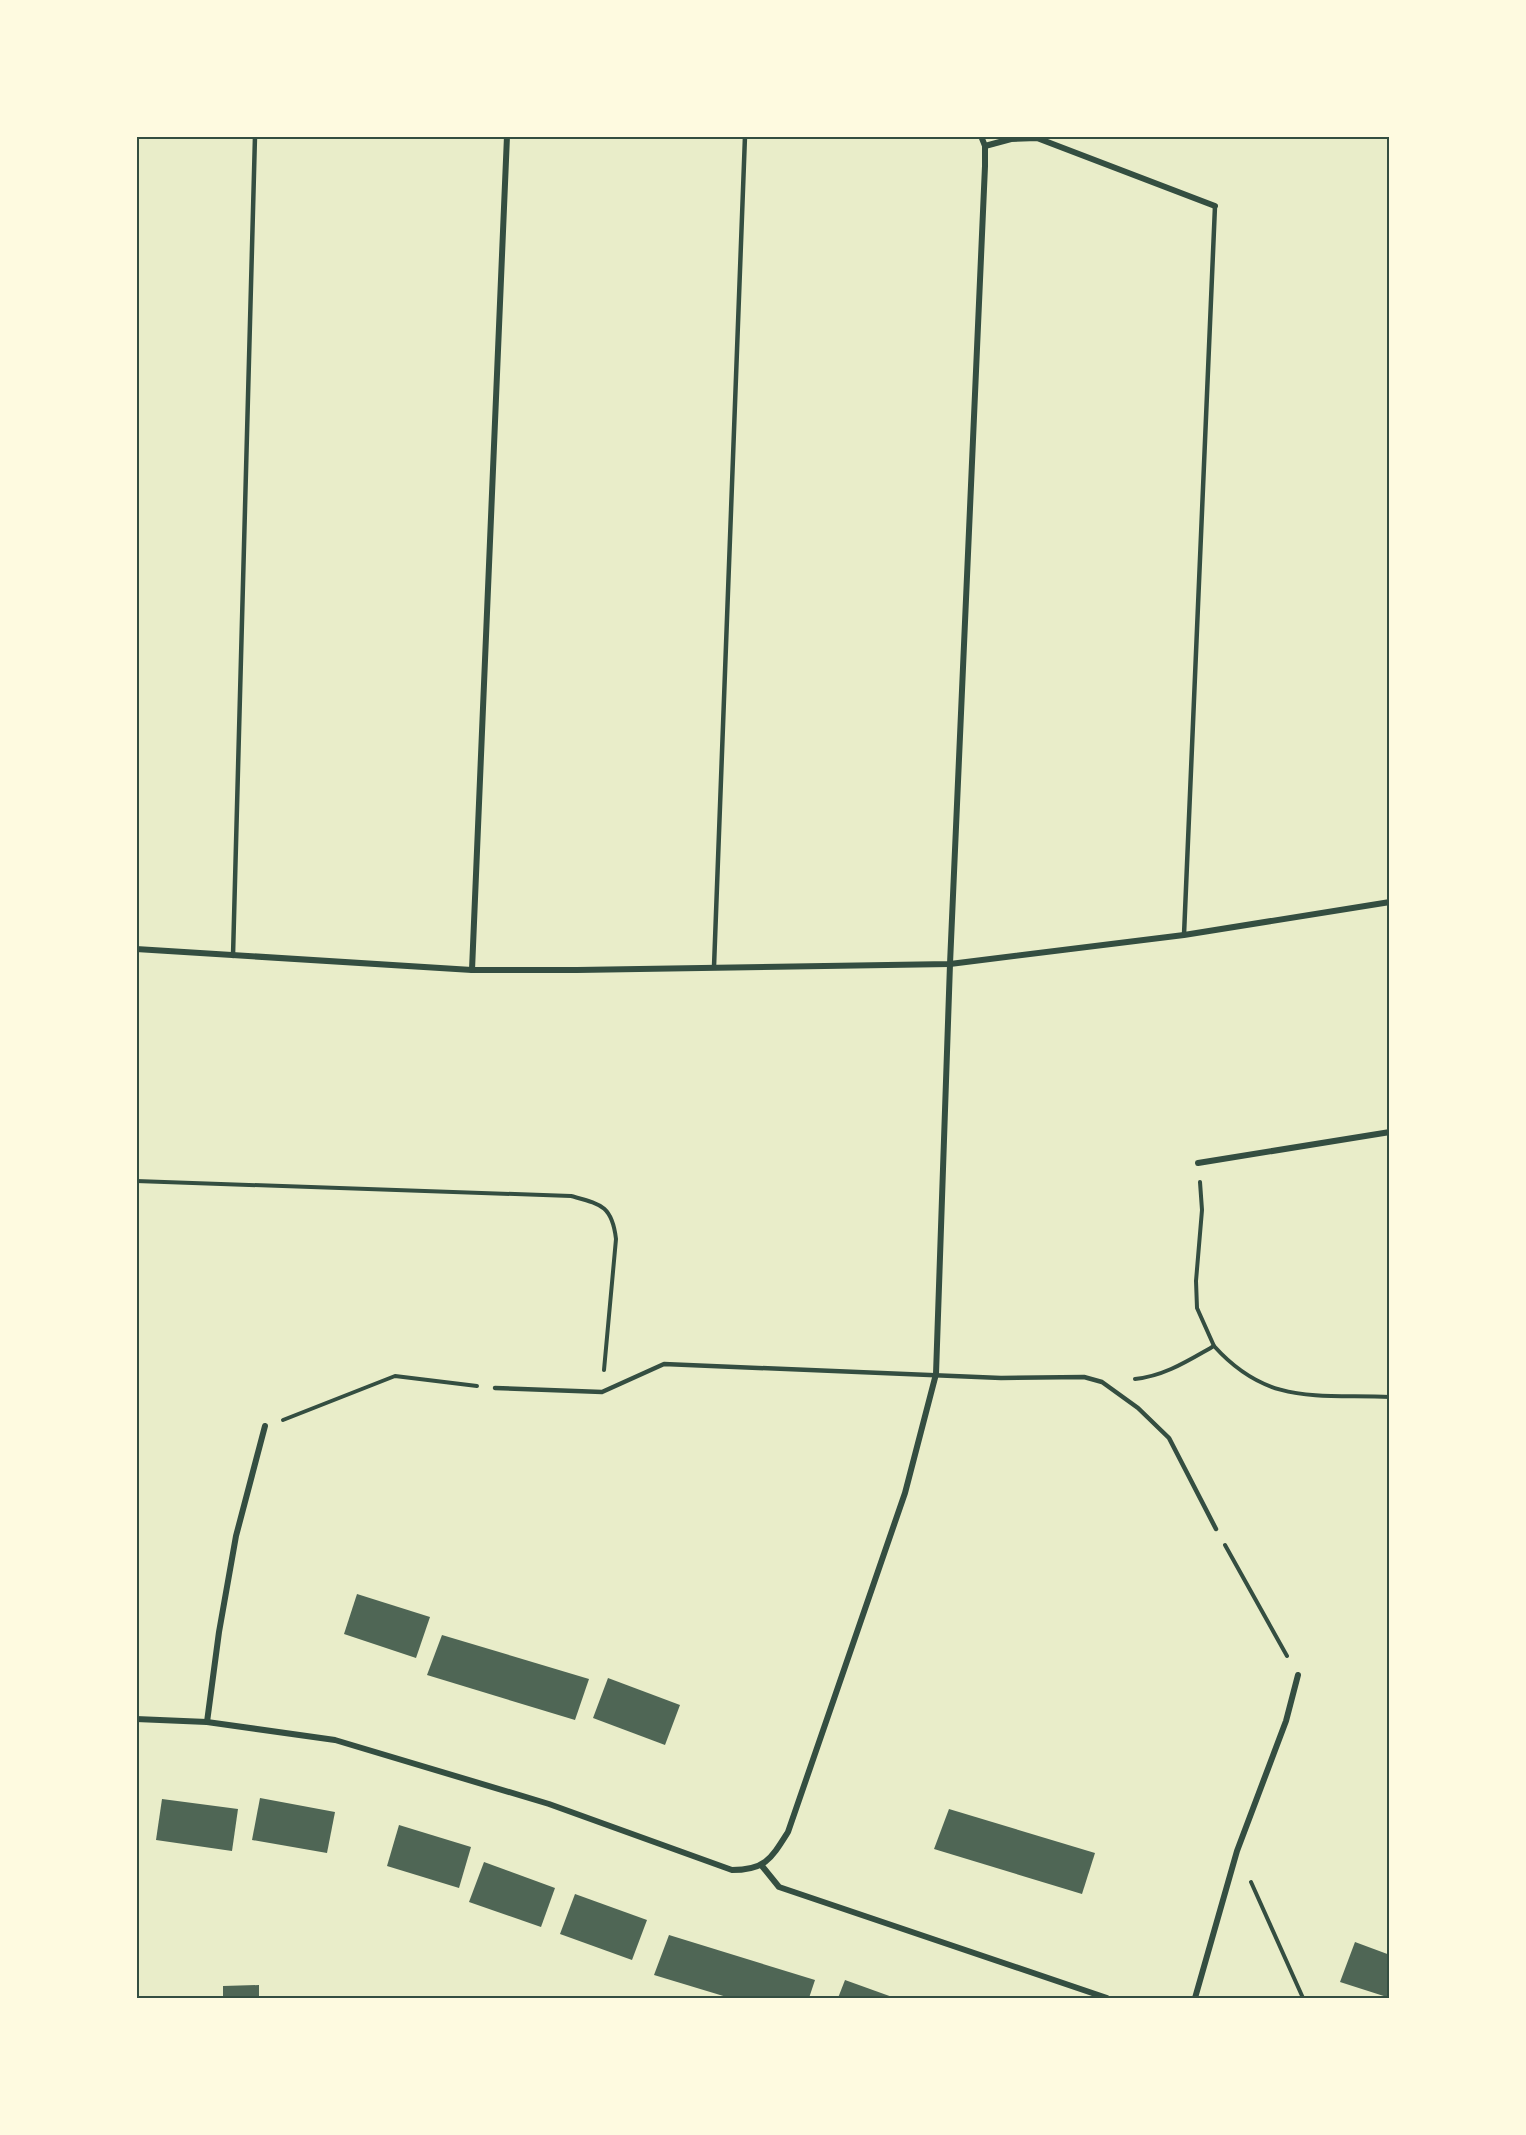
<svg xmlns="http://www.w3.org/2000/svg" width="1526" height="2135" viewBox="0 0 1526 2135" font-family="'Open Sans',sans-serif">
  <rect width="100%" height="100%" fill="#e9edc9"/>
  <g fill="#4f6655">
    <path d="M357,1594L430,1617L416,1658L344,1634Z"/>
    <path d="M442,1635L589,1679L575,1720L427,1675Z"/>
    <path d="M608,1678L680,1705L665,1745L593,1718Z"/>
    <path d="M260,1798L335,1812L327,1853L252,1840Z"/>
    <path d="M162,1799L238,1809L232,1851L156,1840Z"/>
    <path d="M949,1809L1095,1853L1082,1894L934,1849Z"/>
    <path d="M399,1825L471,1847L459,1888L387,1866Z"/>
    <path d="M484,1862L555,1888L541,1927L469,1902Z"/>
    <path d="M575,1894L647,1920L632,1960L560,1934Z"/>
    <path d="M669,1935L815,1980L809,1998H730L654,1975Z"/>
    <path d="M1355,1942L1390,1955V1998L1340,1982Z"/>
    <path d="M845,1980L895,1998H838Z"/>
    <path d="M259,1985V1998H223V1986Z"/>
  </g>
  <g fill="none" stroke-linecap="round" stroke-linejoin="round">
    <g stroke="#344e41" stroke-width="4">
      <path d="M136,1181L571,1196C600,1204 612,1205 616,1239L604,1370"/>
      <path d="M1200,1182L1202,1210L1196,1281L1197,1308L1214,1346"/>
      <path d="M1135,1379C1165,1376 1189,1360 1214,1346C1268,1406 1316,1394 1390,1397"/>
      <path d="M283,1420L395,1376L477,1386"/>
      <path d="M1225,1545L1287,1656"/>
      <path d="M1251,1882L1303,1998"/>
    </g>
    <g stroke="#344e41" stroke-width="4.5">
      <path d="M1184,935L1215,206"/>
      <path d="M233,956L255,136"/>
      <path d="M714,967L745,136"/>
      <path d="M495,1388L602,1392L664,1364L1001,1378L1084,1377L1102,1382L1138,1408L1169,1438L1216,1529"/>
    </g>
    <g stroke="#344e41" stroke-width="6">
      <path d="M985,146L1011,139L1037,138L1215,206"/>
      <path d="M136,949L472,970H577L950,964L1184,935L1390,902"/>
      <path d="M472,970L507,136"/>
      <path d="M1198,1163L1390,1132"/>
      <path d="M136,1719L207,1722L335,1740L549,1804L732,1870C765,1870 771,1859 788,1832L905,1493L936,1374L950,964L985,166V146L981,136"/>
      <path d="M207,1722L219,1632L236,1536L265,1426"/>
      <path d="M762,1866L779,1887L1107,1998"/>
      <path d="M1195,1998L1237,1851L1286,1721L1298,1675"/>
    </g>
  </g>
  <rect width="1526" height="2135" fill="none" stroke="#fefae0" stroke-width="276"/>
  <rect x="138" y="138" width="1250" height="1859" fill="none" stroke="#344e41" stroke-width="2"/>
</svg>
